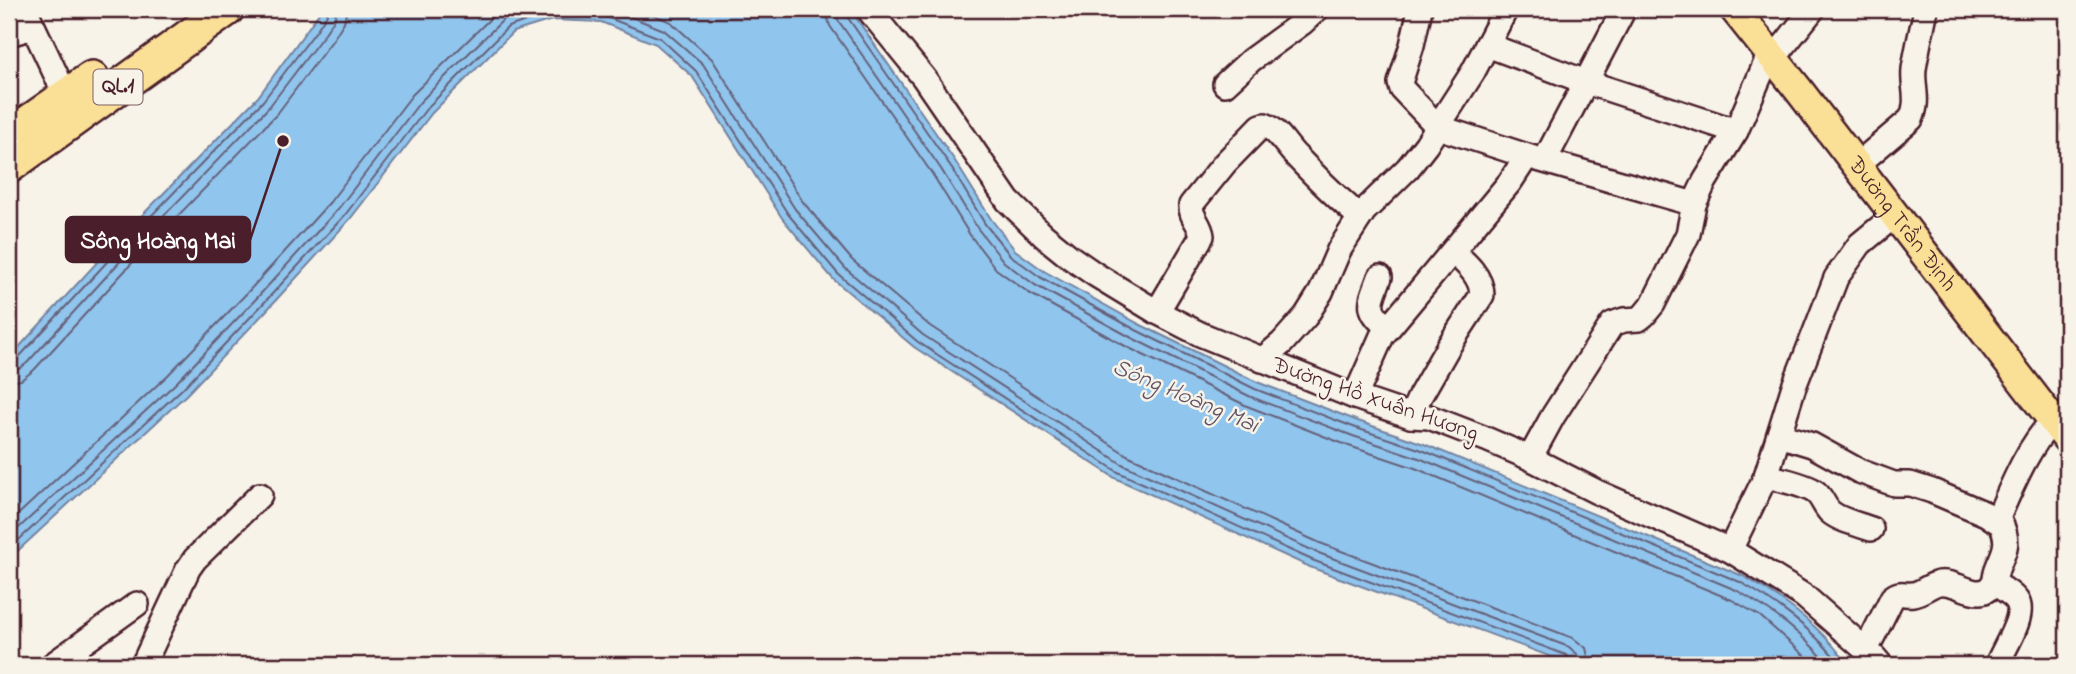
<svg xmlns="http://www.w3.org/2000/svg" width="2076" height="674" viewBox="0 0 2076 674" font-family="'Indie Flower',sans-serif">
  <rect width="100%" height="100%" fill="#f7f3e8"/>
  <filter id="ink" filterUnits="userSpaceOnUse"><feTurbulence type="fractalNoise" baseFrequency=".0143" numOctaves="2"/><feDisplacementMap in="SourceGraphic" scale="14" xChannelSelector="R" yChannelSelector="G"/><feConvolveMatrix kernelMatrix="1 2 1 2 8 2 1 2 1" color-interpolation-filters="sRGB"/></filter>
  <g filter="url(#ink)">
    <path fill="#90c5ee" stroke="#7483a0" stroke-width="2" d="M322,9H850L955,161L991,219L1015,250L1044,271L1139,324L1257,382L1358,421L1424,444L1743,576C1782,598 1823,628 1848,665H1573L1310,567L1115,478L914,347L833,279L782,218L692,76L656,44L601,22L552,20L513,32L432,113L350,219L266,311L187,394L9,559V358L113,245L258,97Z"/>
    <g fill="none" stroke-linecap="round" stroke-linejoin="round">
      <g stroke="#666179" stroke-width="2">
        <path d="M611,9L664,30L703,64L795,209L845,268L923,335L1122,464L1316,552L1569,647L1577,654L1580,665"/>
        <path d="M639,9L671,22L712,59L803,202L852,260L930,326L1127,455L1320,543L1573,638L1586,648L1590,665"/>
        <path d="M825,9L830,26L933,175L970,235L996,269L1029,293L1127,347L1247,406L1349,446L1415,468L1732,600L1760,616L1815,665"/>
        <path d="M836,9L838,20L941,169L978,229L1004,262L1035,285L1132,338L1251,397L1353,436L1419,458L1736,590C1770,609 1804,635 1829,665"/>
        <path d="M845,9L846,15L949,164L985,224L1010,255L1040,277L1136,330L1255,389L1356,428L1422,450L1740,582C1774,601 1818,633 1840,665"/>
        <path d="M9,362L15,361L20,356L118,250L263,101L316,31L327,14V9"/>
        <path d="M9,371L19,369L27,363L125,256L269,107L323,36L335,18L336,9"/>
        <path d="M9,382L21,380L34,370L132,263L277,114L332,41L344,22L347,9"/>
        <path d="M9,523L168,375L247,293L330,202L412,95L500,9"/>
        <path d="M9,537L176,383L255,300L338,209L420,102L474,48L505,18L535,9"/>
        <path d="M9,549L182,389L261,306L345,215L427,108L508,27L551,13L601,15L660,38L696,71L788,214L838,274L918,342L1118,472L1312,560L1566,655L1570,659L1571,665"/>
      </g>
      <g stroke="#4a1f2b" stroke-width="28">
        <g id="minor">
          <path d="M25,9L66,96"/>
          <path d="M868,9L924,78L1008,201L1044,236L1070,257L1096,275L1157,312L1200,334L1355,397L1411,416L1429,417L1486,439L1530,458L1597,492L1730,550L1804,596L1875,658L1881,665"/>
          <path d="M1420,9L1412,45L1400,83L1402,89L1438,127L1527,156L1694,204"/>
          <path d="M9,34L33,27"/>
          <path d="M1487,45L1586,82L1736,131"/>
          <path d="M1774,58L1813,9"/>
          <path d="M1225,84L1251,60L1302,23L1317,9"/>
          <path d="M1545,160L1624,9"/>
          <path d="M1857,165L1911,119C1920,100 1912,88 1914,69C1917,49 1922,29 1926,9"/>
          <path d="M1380,277C1370,304 1365,308 1388,328"/>
          <path d="M1157,312L1202,236C1201,224 1190,217 1191,205L1225,163L1261,126L1265,125C1278,130 1286,146 1296,156C1316,177 1337,198 1360,217"/>
          <path d="M1262,360L1282,343L1306,316L1321,292L1339,250L1364,211L1408,168L1426,145L1473,72L1506,9"/>
          <path d="M1355,397L1382,336L1510,182L1527,156"/>
          <path d="M1411,416L1420,396L1448,347L1482,295C1482,277 1466,263 1453,252"/>
          <path d="M1779,435L1812,445L1859,471L1894,484H1910L1932,491L1986,514L2001,524C2015,551 1993,562 1995,583C2002,589 2013,594 2017,601C2027,615 2002,651 1997,665"/>
          <path d="M1530,458L1553,416L1612,324L1624,320L1639,319L1644,315L1653,304L1688,234L1694,204L1705,181L1736,131L1770,53"/>
          <path d="M1766,476C1782,480 1800,483 1814,491C1822,496 1823,505 1830,512C1841,521 1858,524 1871,529"/>
          <path d="M1997,520C2013,484 2026,450 2053,420"/>
          <path d="M1730,550L1766,476L1793,389L1836,278L1860,244L1895,215"/>
          <path d="M1866,650L1892,598C1900,591 1903,595 1913,594C1922,593 1929,585 1939,583C1960,580 1981,607 1995,580"/>
          <path d="M52,665L137,604"/>
          <path d="M143,665L188,569L195,559L260,495"/>
        </g>
      </g>
      <g stroke="#4a1f2b" stroke-width="33">
        <g id="major">
          <path id="s1" d="M1734,9L1798,89L2067,439"/>
        </g>
      </g>
      <g stroke="#4a1f2b" stroke-width="38">
        <g id="highway">
          <path d="M9,136L92,78"/>
          <path d="M9,166L227,9"/>
        </g>
      </g>
      <use href="#minor" stroke="#f7f3e8" stroke-width="23"/>
      <use href="#major" stroke="#fadf96" stroke-width="28"/>
      <use href="#highway" stroke="#fadf96" stroke-width="33"/>
    </g>
  </g>
  <g text-anchor="middle" dominant-baseline="central" stroke-width="5" stroke-linejoin="round" paint-order="stroke">
    <rect fill="#f7f3e8" stroke="#7e5f64" stroke-width="2" x="93.5" y="69.5" width="49" height="35" rx="5"/>
    <g font-size="21" font-weight="bold" fill="#4a1f2b">
      <text x="118" y="87">QL.1</text>
    </g>
    <g font-size="23" fill="#4a1f2b" stroke="#f7f3e8">
      <text stroke="none"><textPath href="#s1" startOffset="273">Đường Trần Định</textPath></text>
      <text transform="translate(1375 400) rotate(19)">Đường Hồ Xuân Hương</text>
    </g>
    <g font-size="24" font-style="italic" fill="#5f5166" stroke="#f7f3e8">
      <text transform="translate(1185 397) rotate(23)">Sông Hoàng Mai</text>
    </g>
  </g>
  <path fill="none" stroke="#4a1f2b" stroke-width="2.5" d="M283 141L250 240"/>
  <circle fill="#4a1f2b" stroke="#f7f3e8" stroke-width="2.5" cx="283" cy="141" r="7"/>
  <rect fill="#4a1f2b" stroke="#4a1f2b" stroke-width="2.5" x="66" y="217" width="184" height="45" rx="7"/>
  <g font-size="24" text-anchor="middle" font-weight="bold" fill="#fff">
    <text x="158" y="248">Sông Hoàng Mai</text>
  </g>
  <rect width="2076" height="674" fill="none" stroke="#f7f3e8" stroke-width="35"/>
  <rect x="18" y="18" width="2041" height="639" fill="none" stroke="#4a1f2b" stroke-width="2.5" filter="url(#ink)"/>
</svg>
